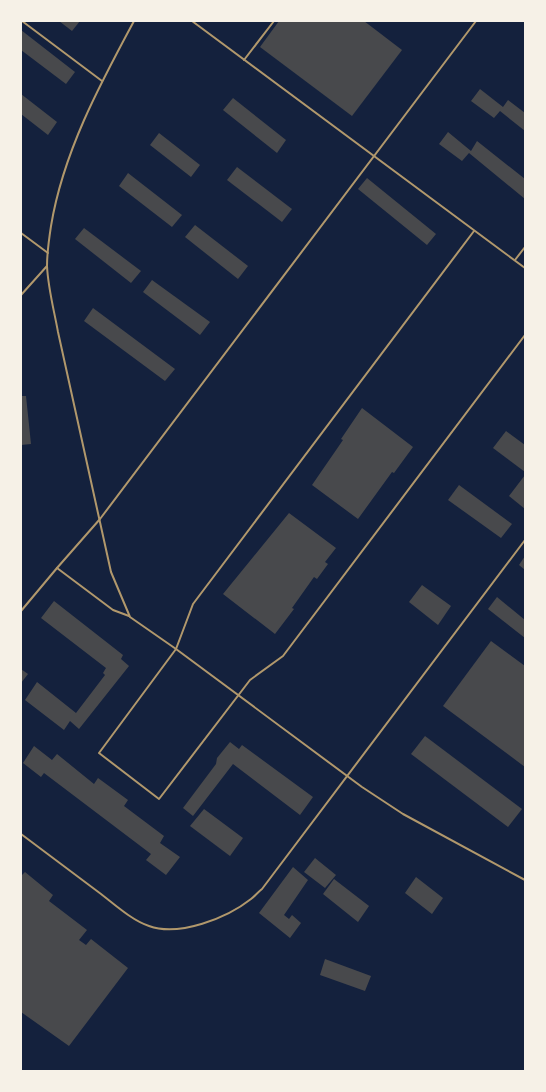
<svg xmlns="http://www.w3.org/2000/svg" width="546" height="1092" viewBox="0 0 546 1092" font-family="'PT Sans Narrow',sans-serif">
  <rect width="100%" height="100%" fill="#14213d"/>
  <g fill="#48494c">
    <path d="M59,21H80L72,31Z"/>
    <path d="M279,21H364L402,50L352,116L260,47Z"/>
    <path d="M21,30L75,72L66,84L21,50Z"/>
    <path d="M480,89L503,107L508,100L525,113V131L500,111L494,118L471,101Z"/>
    <path d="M21,94L57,122L48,135L21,114Z"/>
    <path d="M233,98L286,140L277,153L223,110Z"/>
    <path d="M448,132L471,151L477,141L525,179V199L469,153L462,161L439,144Z"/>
    <path d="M159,133L200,165L191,177L150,145Z"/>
    <path d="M237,167L292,209L282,222L227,180Z"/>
    <path d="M128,173L182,215L172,227L119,186Z"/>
    <path d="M367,178L436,234L427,245L358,189Z"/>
    <path d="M195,225L248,266L238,279L185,237Z"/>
    <path d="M84,228L141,271L131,283L75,239Z"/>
    <path d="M152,280L210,322L200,335L143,292Z"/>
    <path d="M93,308L175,369L165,381L84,321Z"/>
    <path d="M21,396H26L31,444L21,445Z"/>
    <path d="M362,408L413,447L394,473L392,472L358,519L312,485L343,440L341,439Z"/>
    <path d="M506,431L525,445V472L493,448Z"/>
    <path d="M525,475V509L509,496Z"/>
    <path d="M459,485L512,524L501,538L448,500Z"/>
    <path d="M289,513L336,548L325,562L328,564L317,579L314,577L292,608L294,609L275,634L223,594Z"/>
    <path d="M525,556V570L519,565Z"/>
    <path d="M422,585L451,606L438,625L409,602Z"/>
    <path d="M497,597L525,620V638L488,609Z"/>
    <path d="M54,601L123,655L121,659L129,666L79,729L70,721L64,730L25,700L37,682L76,713L105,675L103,673L106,668L41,618Z"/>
    <path d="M491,641L525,666V767L443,706Z"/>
    <path d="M21,669L28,674L21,683Z"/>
    <path d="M425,736L522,809L508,827L411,754Z"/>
    <path d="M230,742L239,749L242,745L313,797L300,815L233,764L193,816L183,808L216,764L217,758Z"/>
    <path d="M34,746L52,760L57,754L94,784L98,778L128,800L124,806L164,836L160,843L180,857L166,875L146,860L151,854L44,773L41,777L23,763Z"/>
    <path d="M204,809L243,838L230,856L190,826Z"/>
    <path d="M315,858L336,875L325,888L304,872Z"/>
    <path d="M293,867L308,880L284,915L289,919L292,915L301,923L290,938L259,913Z"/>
    <path d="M25,872L53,895L49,901L87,930L79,940L86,945L91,939L128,968L69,1046L21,1012V876Z"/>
    <path d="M416,877L443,898L432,914L405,893Z"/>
    <path d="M334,879L369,906L358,922L323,894Z"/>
    <path d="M325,959L371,976L365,991L320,975Z"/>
  </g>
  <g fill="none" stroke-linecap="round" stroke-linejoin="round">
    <g stroke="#b1986c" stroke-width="2">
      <path d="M22,21L102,81"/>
      <path d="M134,21C99,86 63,153 51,226C49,239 47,253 47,266C48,288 54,310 58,332L111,572L130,617L176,649L362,787L403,814L525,880"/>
      <path d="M192,21L525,268"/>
      <path d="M244,60L274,21"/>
      <path d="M474,231L193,604L176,649L99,753L159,799L250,680L283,656L525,335"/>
      <path d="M21,233L48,253"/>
      <path d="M515,260L525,247"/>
      <path d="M21,295L47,266"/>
      <path d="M57,568L100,519L476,21"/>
      <path d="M21,611L57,568L113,610L129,616"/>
      <path d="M21,834C48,854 74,874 101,894C115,905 133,921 149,926C179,937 227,918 251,899C255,896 258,892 262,889L525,540"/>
    </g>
  </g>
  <rect width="546" height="1092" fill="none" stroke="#f6f1e7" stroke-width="44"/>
</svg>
